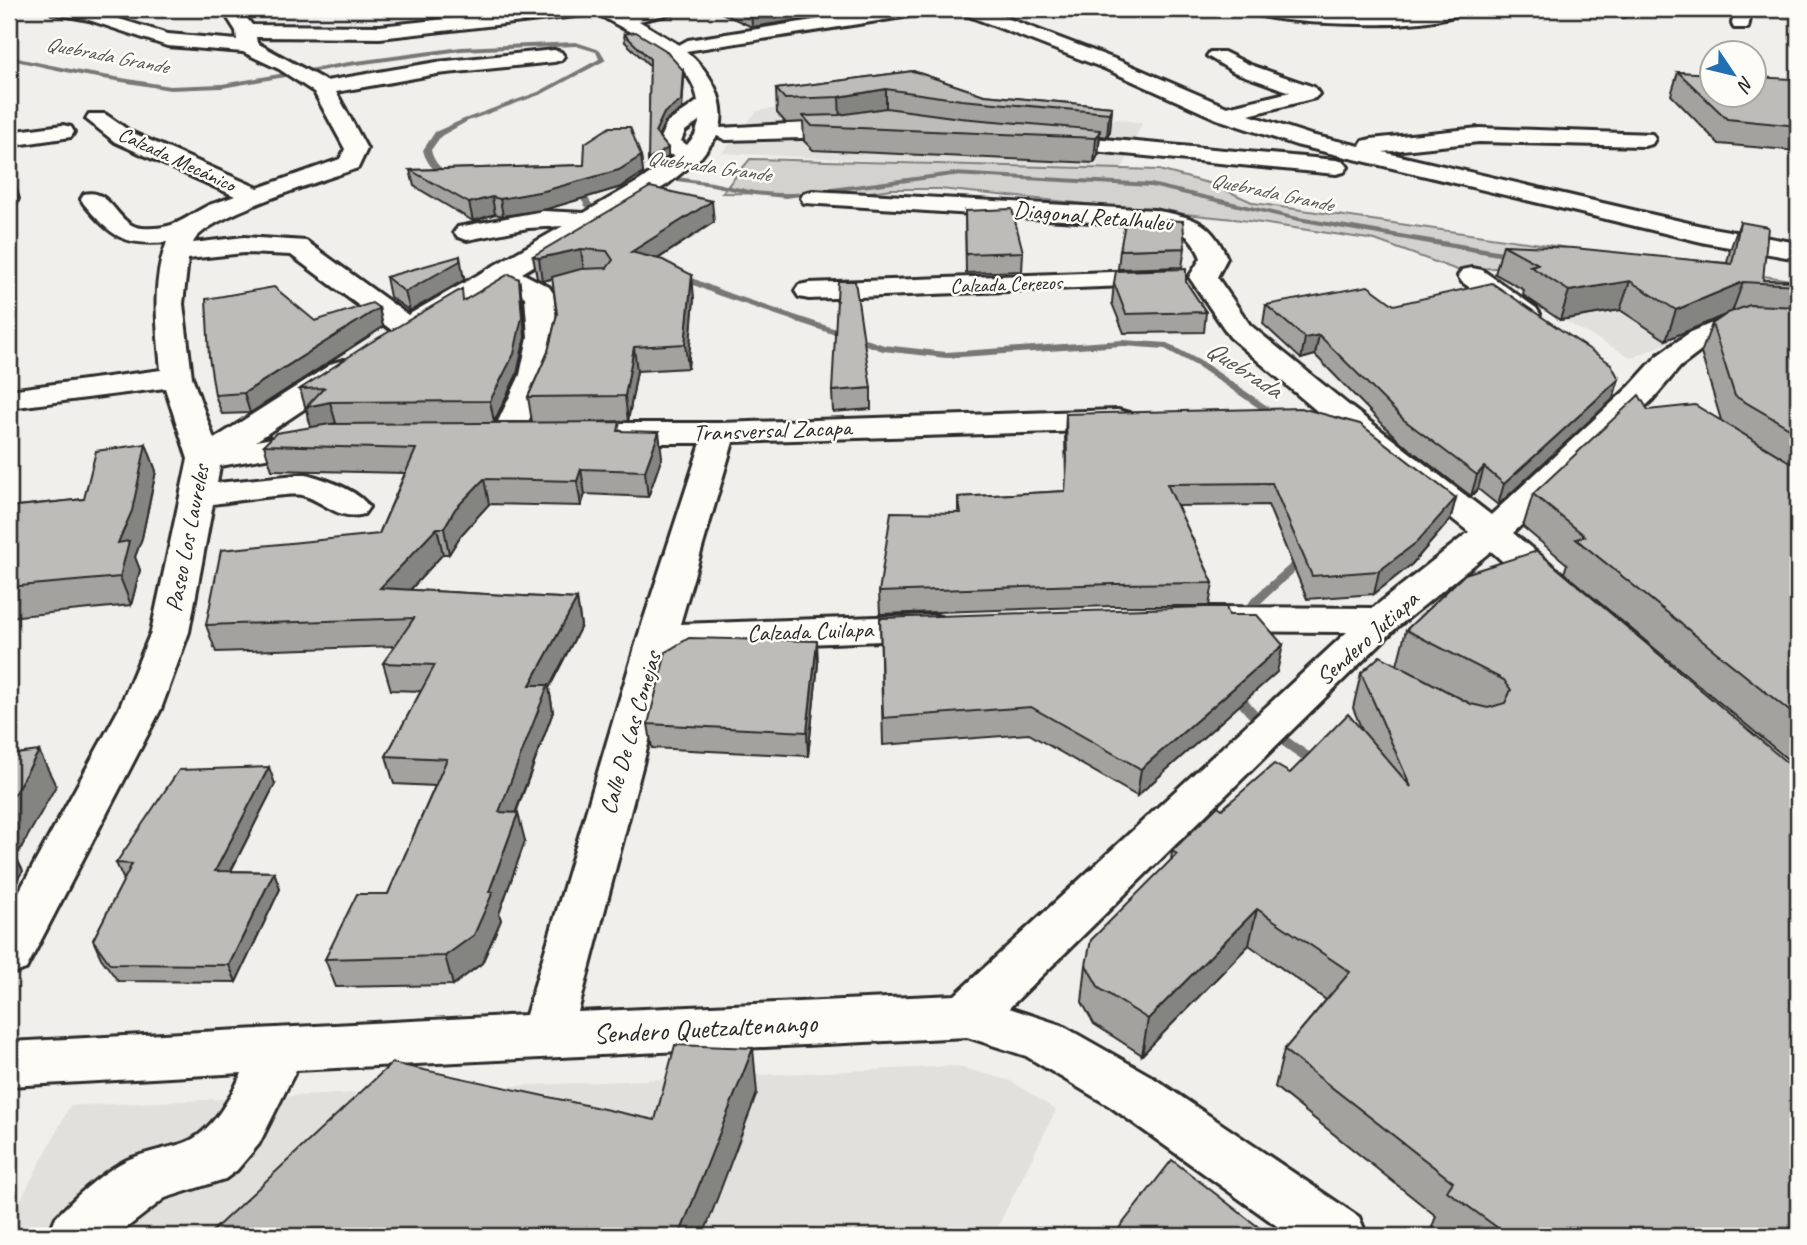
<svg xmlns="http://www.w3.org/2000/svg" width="1807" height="1245" viewBox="0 0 1807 1245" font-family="Caveat,sans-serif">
  <rect width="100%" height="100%" fill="#f0efeb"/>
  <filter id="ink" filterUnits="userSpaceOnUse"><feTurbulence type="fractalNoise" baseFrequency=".0143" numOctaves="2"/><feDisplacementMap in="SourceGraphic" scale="14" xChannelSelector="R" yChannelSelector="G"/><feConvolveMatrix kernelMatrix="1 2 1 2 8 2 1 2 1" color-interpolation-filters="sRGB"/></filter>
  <g filter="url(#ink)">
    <g fill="#e1e0dc">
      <path d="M916,88L1142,123L1121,173L722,153L757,111Z"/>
      <path d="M1495,273L1567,275L1718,289L1738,313L1632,358L1568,323Z"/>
      <path d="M957,1066L1011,1081L1056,1110L993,1236H9V1222L70,1106Z"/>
    </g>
    <path fill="#d3d2cf" stroke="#7f7e7d" stroke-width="2" d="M750,159L1159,170L1212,184L1254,203L1798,281L1732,291L1514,267L1457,270L1375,240L1234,219L940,189H892L848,195L722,193Z"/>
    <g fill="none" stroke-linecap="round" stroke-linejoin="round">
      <g fill="#777775" fill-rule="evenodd">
        <path d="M576,42L600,50L606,60L542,94L468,121L441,136L431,150C434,164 442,170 455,175V179H452C437,174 427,166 423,150L435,132L464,119L538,92L599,59L596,52L576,46L461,51L349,66L222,88L170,90L80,75L20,62L9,57V53L22,59L80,71L170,86L222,84L349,62L461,47Z"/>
        <path d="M623,172L649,173L712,182L754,191L786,194L953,172L1151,183L1298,217L1515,253L1519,256L1515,259L1298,221L1151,187L953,176L786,198L754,195L712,186L649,177L626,176L622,174Z"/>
        <path d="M573,181H579L591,203L606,216V220H600L585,206L572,183Z"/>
        <path d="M678,272L723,291L884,345L946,352L1123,340L1167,343L1206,364L1282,416L1277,419L1273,418L1200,368L1165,349L1123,346L946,358L883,351L717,295L675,277L674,275Z"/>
        <path d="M1306,553L1310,554L1312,556L1310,558L1261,603L1247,623H1239L1237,620L1253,597L1302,554Z"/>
        <path d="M1234,686L1239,687C1260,721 1292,740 1324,762L1326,765L1324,768H1314C1281,745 1249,726 1228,690Z"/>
      </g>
      <g stroke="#2b2b2b" stroke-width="6">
        <g id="minor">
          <path d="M49,9H87L168,34L237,40L236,31L222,9H240L252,25L380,26L538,9H615L624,14L645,9H677L674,13L639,21L679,45L688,40L883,9H925L916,15L686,51C708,70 727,98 720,128L856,120L864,122L867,127L864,132L840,137L726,140L717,136L701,157L668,184L522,273L549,287L553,293L558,337L550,375L519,441L508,444L497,441L492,434L520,375L528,337L525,297L502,284L421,329L417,334L407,337L397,334L291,255L244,253L188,259L183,304L192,377L214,439L333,363L344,360L355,363L359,369L355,375L256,441L317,430L328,433L333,440L328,447L220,466L217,483L306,474C325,479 358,490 369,507L364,514C338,521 326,502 302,495C290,492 230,502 213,504L189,632L161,709L26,969L9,975V910L119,709L151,632L188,459L165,388L9,408V390L161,370C157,327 151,283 167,242C124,246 112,237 84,204L81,199L84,194C112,187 116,226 142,228C176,230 183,218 209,205C218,202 227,199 235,196L115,142L86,119L89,114H105L131,132L258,188L340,159L345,149L314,92L279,69L243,52L167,46L89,20L52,13ZM594,10C601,17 612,22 621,27C651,42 693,65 698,101L667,123L658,142L667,154L675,156L639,181L584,213L543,211L458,227L454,232L458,237L467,240L528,228L563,226L408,315L306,241L244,237L193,243C202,217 327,179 358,168L367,149L336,92L437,74L554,62L561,60L564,56L561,52L554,50L437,62L326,81L257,43L256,37L380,38L585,15ZM700,120L695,135L687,145L681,141L685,131Z"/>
          <path d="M958,9H983L1120,61L1227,107L1290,92L1234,72L1207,56L1210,52H1224L1248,64L1314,87L1319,94L1315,98L1249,115L1311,135L1360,146L1363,141L1371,139L1479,128L1652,134L1655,139L1652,144L1644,146L1479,142L1383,152L1706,227L1798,243V259L1706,243L1296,145L1217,119L1106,69L961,13Z"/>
          <path d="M1244,9L1383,14L1469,9L1466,13C1447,18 1428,22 1408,23C1384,26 1256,24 1244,9Z"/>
          <path d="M1613,9H1632L1633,10L1624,16Z"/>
          <path d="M1734,9H1752L1748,28H1734L1732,24Z"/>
          <path d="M63,125L71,127L74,132L71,137L9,146V132Z"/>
          <path d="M1048,134L1336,160L1344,162L1348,167L1344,172L1336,174L1040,146L1037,141L1040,136Z"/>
          <path d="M813,191L1154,210C1193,218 1210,219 1227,258L1217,277L1250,325L1352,408L1491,515L1630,386L1658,355L1689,333L1733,314L1798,317V335L1737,332L1709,345L1680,367L1652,400L1513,533L1571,581L1577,589L1571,597C1539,605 1514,570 1491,551L1396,628L1009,1008L1061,1025L1149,1075L1359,1217L1367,1236H1291L1111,1107L1026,1056L967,1037L296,1070L259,1144L237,1170L225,1179L165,1198L116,1236H48L56,1217L63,1210C82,1191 103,1172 127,1160C146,1152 165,1149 184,1143C211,1134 231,1097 242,1073L9,1086V1042L526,1015L638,637L701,443H608L597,440L592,433L597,426L608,423H720L1118,410L1129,413L1134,420L1129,427L1118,430L733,442L680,624L933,615L947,619L952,627L947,635L933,639L673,649L578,1012L955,995L1347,632L1210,631L1196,627L1191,619L1196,611L1210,607L1373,608L1469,532L1330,422L1230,337L1189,277L1201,258C1190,231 1180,231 1154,226L804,203L801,198L804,193Z"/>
          <path d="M1472,268L1482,270L1536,308L1540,314L1536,320L1526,323L1516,320L1462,282L1458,276L1462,270Z"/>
          <path d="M1166,270L1176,272L1180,278L1176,284L809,299L799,297L795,291L799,285L809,283Z"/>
        </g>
      </g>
      <use href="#minor" fill="#fdfcf7" fill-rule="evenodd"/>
    </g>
    <g fill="#a3a29e" stroke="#2b2b2b" stroke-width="2">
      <path d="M713,9H843V13L752,27Z"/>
      <path d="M624,34L683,70L684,78L682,109L665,122L658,136L668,148V157L649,169L650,66L625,42Z"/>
      <path d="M913,71L984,95L1112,107L1110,131L1107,137L1100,136L1098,155L1094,163L813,150L804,141L803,122L786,123L777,113L776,89Z"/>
      <path d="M1678,72L1798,84V151L1719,144L1671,95Z"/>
      <path d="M641,156L643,173L621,187L547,209L503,216L495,214L473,221L414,186L410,170L584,165Z"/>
      <path d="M965,211L1023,252L1022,271L966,273Z"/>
      <path d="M714,222L658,259L694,298L688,368L637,371L628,421L581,422L622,431L662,457L648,497L585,494L581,506L489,504L461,535L449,554H443L410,590L577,599L581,626L549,688L553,712L516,813L525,841L499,914L501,920L482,963L453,985L336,987L325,959L388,894L435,786L394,784L386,756L421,691L391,690L383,663L395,646L216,652L206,625L379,534L405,473L272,470L264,445L311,427L300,389L465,300L519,279L522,299L525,337L517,374L494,422H532L528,397L548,352L557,314L553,279L542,281L537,278L533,256Z"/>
      <path d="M1740,222L1763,280L1798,281V768L1564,573L1567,564L1523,527L1533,494L1648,410L1721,420L1701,353L1712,324L1728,313L1666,340L1620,310L1560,320L1523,295L1524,290L1495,274L1503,245L1727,263L1730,250Z"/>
      <path d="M1185,248L1182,267L1118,269L1120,250Z"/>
      <path d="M464,275V280L410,311L390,297L386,277Z"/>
      <path d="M1186,282L1206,312L1204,332L1124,333L1112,303L1114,283Z"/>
      <path d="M1266,305H1394L1613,399L1498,505L1478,489L1471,496L1399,441L1315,355L1301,359L1263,324Z"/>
      <path d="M379,308L383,327L250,413L222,414L215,395L315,321Z"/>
      <path d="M871,388V409L833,412L832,391Z"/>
      <path d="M1066,414L1456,498L1450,520L1412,564L1374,594L1307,599L1268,505L1177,506L1213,583L1209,606H1111L880,614L879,592L958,513V497L1065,491L1066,479L1065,435Z"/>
      <path d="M146,444L156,471L142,538L135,557L140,570L131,605L9,617V507L84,499Z"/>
      <path d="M1465,574L1798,1236H1445L1432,1227L1436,1216L1275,1087L1284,1050L1326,1000L1249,945L1142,1055L1094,1024L1082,1002L1086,965L1171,860L1172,851L1222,809L1290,773L1362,730L1353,708L1361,673L1397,665L1406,630Z"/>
      <path d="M1229,615L1277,672L1137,796L1029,734L883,745L880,618Z"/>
      <path d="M818,664L808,756L652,748L648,724Z"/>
      <path d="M275,784L231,871L274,872L280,889L236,982L118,981L101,958L93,940L124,880L116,863Z"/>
    </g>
    <g fill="#848481" stroke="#2b2b2b" stroke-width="2">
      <path d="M751,9H843V13L752,27Z"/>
      <path d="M683,70L684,78L682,109L665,122L656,141L655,132Z"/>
      <path d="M886,89V112L840,120L839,97Z"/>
      <path d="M1112,107L1110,131L1107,137L1109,113Z"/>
      <path d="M9,112H12L18,128L9,130Z"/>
      <path d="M1100,130L1098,155L1094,163L1096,138Z"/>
      <path d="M668,148V157L649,169L648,160Z"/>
      <path d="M641,156L643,173L621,187L547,209L503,216L500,199Z"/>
      <path d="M15,183L20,199L9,220V194Z"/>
      <path d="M492,197L495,214L473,221L469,203Z"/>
      <path d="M712,201L714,222L634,274L631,252Z"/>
      <path d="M581,249L584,271L542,281L539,258Z"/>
      <path d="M460,256L464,280L410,311L405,292Z"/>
      <path d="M692,275L694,298L688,368L685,344Z"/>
      <path d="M519,279L522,299L525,337L517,374L494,422L490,401Z"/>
      <path d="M1630,281L1620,310L1560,320L1569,291Z"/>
      <path d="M1743,282L1732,312L1666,340L1676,310Z"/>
      <path d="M379,308L383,327L250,413L244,393Z"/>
      <path d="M1319,335L1315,355L1301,359L1305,338Z"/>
      <path d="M634,347L637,371L628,421L625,396Z"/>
      <path d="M1619,379L1613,399L1498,505L1504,484Z"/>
      <path d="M330,402L336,423L311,428L306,407Z"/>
      <path d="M659,432L662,457L648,497L645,471Z"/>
      <path d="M146,444L156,471L142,538L135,557L140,570L131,605L120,577L118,543Z"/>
      <path d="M1484,467L1478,489L1471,496L1477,475Z"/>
      <path d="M581,469L585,494L581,506L577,481Z"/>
      <path d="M484,479L489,504L461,535L449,554L444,528L455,509Z"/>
      <path d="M1456,498L1450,520L1412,564L1374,594L1379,571Z"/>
      <path d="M437,528L443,554L387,615L380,588Z"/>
      <path d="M577,599L581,626L549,688L553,712L505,840L499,812L530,685Z"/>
      <path d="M817,641L818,664L808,756L807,732Z"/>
      <path d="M1283,645L1277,672L1137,796L1141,769Z"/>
      <path d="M9,737L23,766L9,791Z"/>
      <path d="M39,751L56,786L16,857L23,871L9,892V803Z"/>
      <path d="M269,767L275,784L222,888L215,871Z"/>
      <path d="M518,813L525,841L499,914L501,920L482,963L453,985L445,956L489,892Z"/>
      <path d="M274,872L280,889L236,982L229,965Z"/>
      <path d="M1257,909L1249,945L1142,1055L1148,1019Z"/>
      <path d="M753,1048L757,1093L703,1236H679Z"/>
    </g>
    <g fill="#bdbcb8" stroke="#2b2b2b" stroke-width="2">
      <path d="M636,32L665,50L683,70L681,101L664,113L655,132L668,148L648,160L650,59L624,34Z"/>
      <path d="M913,71L984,95L1112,107L1109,113L961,100L886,89L839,97L785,99L776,89Z"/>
      <path d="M1678,72L1712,74V94H1754V77L1791,79L1798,84V126L1727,119Z"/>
      <path d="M886,108L960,118L1100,130L1096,138L812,126L803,116L839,115Z"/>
      <path d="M610,127H630L641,156L619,170L544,191L500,199L492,197L469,203L410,170L584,165L585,143Z"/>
      <path d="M15,183L9,194V184Z"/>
      <path d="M650,187L712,201L631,252L663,260L692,275L685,344L634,347L625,396L528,397L548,352L557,314L552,277L581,269L607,268L613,260L607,251L581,249L539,258L533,256Z"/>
      <path d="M1012,209L1023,252L966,254L965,211Z"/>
      <path d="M1126,218L1183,221L1185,248L1120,250Z"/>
      <path d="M1740,222L1768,227L1763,280L1798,281V285L1743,282L1676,310L1630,281L1569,291L1530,266L1538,264L1503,245L1574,248L1732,264Z"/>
      <path d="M460,256V261L405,292L386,277Z"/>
      <path d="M1186,269V282L1206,312L1126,314L1114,283L1116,271Z"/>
      <path d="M509,274L519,279L522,317L514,354L490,401L330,402L306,407L324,388L300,389L368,344L462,289L463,301Z"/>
      <path d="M838,281H855L871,388L832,391Z"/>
      <path d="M1492,283L1611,364L1619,379L1504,484L1484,467L1477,475L1404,420L1319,335L1305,338L1266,305L1368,286L1394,305Z"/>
      <path d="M274,287L315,321L372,303L379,308L244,393L215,395L209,357L206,299Z"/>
      <path d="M1750,305L1798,307V433L1735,396L1712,324L1728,313Z"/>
      <path d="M1639,395L1648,410L1695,405L1798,467V718L1576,539L1585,536L1533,494Z"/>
      <path d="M1301,408L1360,424L1456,498L1417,542L1379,571L1312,576L1272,483L1167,484L1213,583L1113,584L879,592L891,512L961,513L958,497L1065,491L1067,461L1066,414Z"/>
      <path d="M620,422L618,431L659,432L645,471L581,469L577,481L484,479L455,509L444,528H437L380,588L577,599L530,685H548L499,812L518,813L489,892H493L474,935L445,956L325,959L357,894H388L447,759L386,756L435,665L383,663L414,618L206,625L221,550L379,534L416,449L264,445L276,433L330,424Z"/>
      <path d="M146,444L132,511L118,543L129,541L120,577L9,587V507L84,499L96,451Z"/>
      <path d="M1537,551L1798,772V1236H1509L1447,1191L1453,1182L1284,1050L1350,972L1257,909L1148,1019L1099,988L1086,965L1091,940L1177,854L1172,851L1218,806L1222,809L1274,764L1290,773L1348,714L1411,787L1361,673L1380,656L1471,704L1488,708L1505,703L1511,690L1504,680L1406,630L1465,574Z"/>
      <path d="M1205,607H1226L1229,615H1257L1283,645L1141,769L1031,707L883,718L880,618Z"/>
      <path d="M689,638L817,641L807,732L648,724L666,652Z"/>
      <path d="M39,751L9,803V755Z"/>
      <path d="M269,767L215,871L274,872L229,965L110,964L93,940L132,864L116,863L179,770Z"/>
      <path d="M675,1045L753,1048L679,1236H207L392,1063L655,1120Z"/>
      <path d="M1172,1160L1270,1236H1113Z"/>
    </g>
  </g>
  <g text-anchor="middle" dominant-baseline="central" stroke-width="5" stroke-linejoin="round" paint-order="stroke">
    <g font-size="21" font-style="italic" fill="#575756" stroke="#fdfcf7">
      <text transform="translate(107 55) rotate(11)">Quebrada Grande</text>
      <text transform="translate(709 166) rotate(8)">Quebrada Grande</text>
      <text transform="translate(1272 192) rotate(12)">Quebrada Grande</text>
    </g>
    <g font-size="21" fill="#2b2b2b" stroke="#fdfcf7">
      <text transform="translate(177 159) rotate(25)">Calzada Mecánico</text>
      <text transform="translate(1006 284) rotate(-2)">Calzada Cerezos</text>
    </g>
    <g font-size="24" fill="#2b2b2b" stroke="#fdfcf7">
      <text transform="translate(1093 216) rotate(5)">Diagonal Retalhuleu</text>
      <text transform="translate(772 430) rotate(-2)">Transversal Zacapa</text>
      <text transform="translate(187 538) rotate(-79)">Paseo Los Laureles</text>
      <text transform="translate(810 631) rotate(-2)">Calzada Cuilapa</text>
      <text transform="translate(1367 638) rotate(-42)">Sendero Jutiapa</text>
      <text transform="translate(630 733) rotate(-74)">Calle De Las Conejas</text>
    </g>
    <g font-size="26" font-style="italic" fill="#575756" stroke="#fdfcf7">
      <text transform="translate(1244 369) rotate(33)">Quebrada</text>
    </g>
    <g font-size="28" fill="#2b2b2b" stroke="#fdfcf7">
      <text transform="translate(705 1028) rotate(-3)">Sendero Quetzaltenango</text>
    </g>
  </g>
  <rect width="1807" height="1245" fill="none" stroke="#fdfcf7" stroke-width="35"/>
  <rect x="18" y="18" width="1772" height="1210" fill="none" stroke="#2b2b2b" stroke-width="2.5" filter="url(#ink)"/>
  <g transform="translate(1733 74) rotate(125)"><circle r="33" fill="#fdfcf7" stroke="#a9a8a5" stroke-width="2"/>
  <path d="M0-5L12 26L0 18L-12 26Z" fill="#1f6fb2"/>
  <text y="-10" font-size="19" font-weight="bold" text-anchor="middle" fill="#2b2b2b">N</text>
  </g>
</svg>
